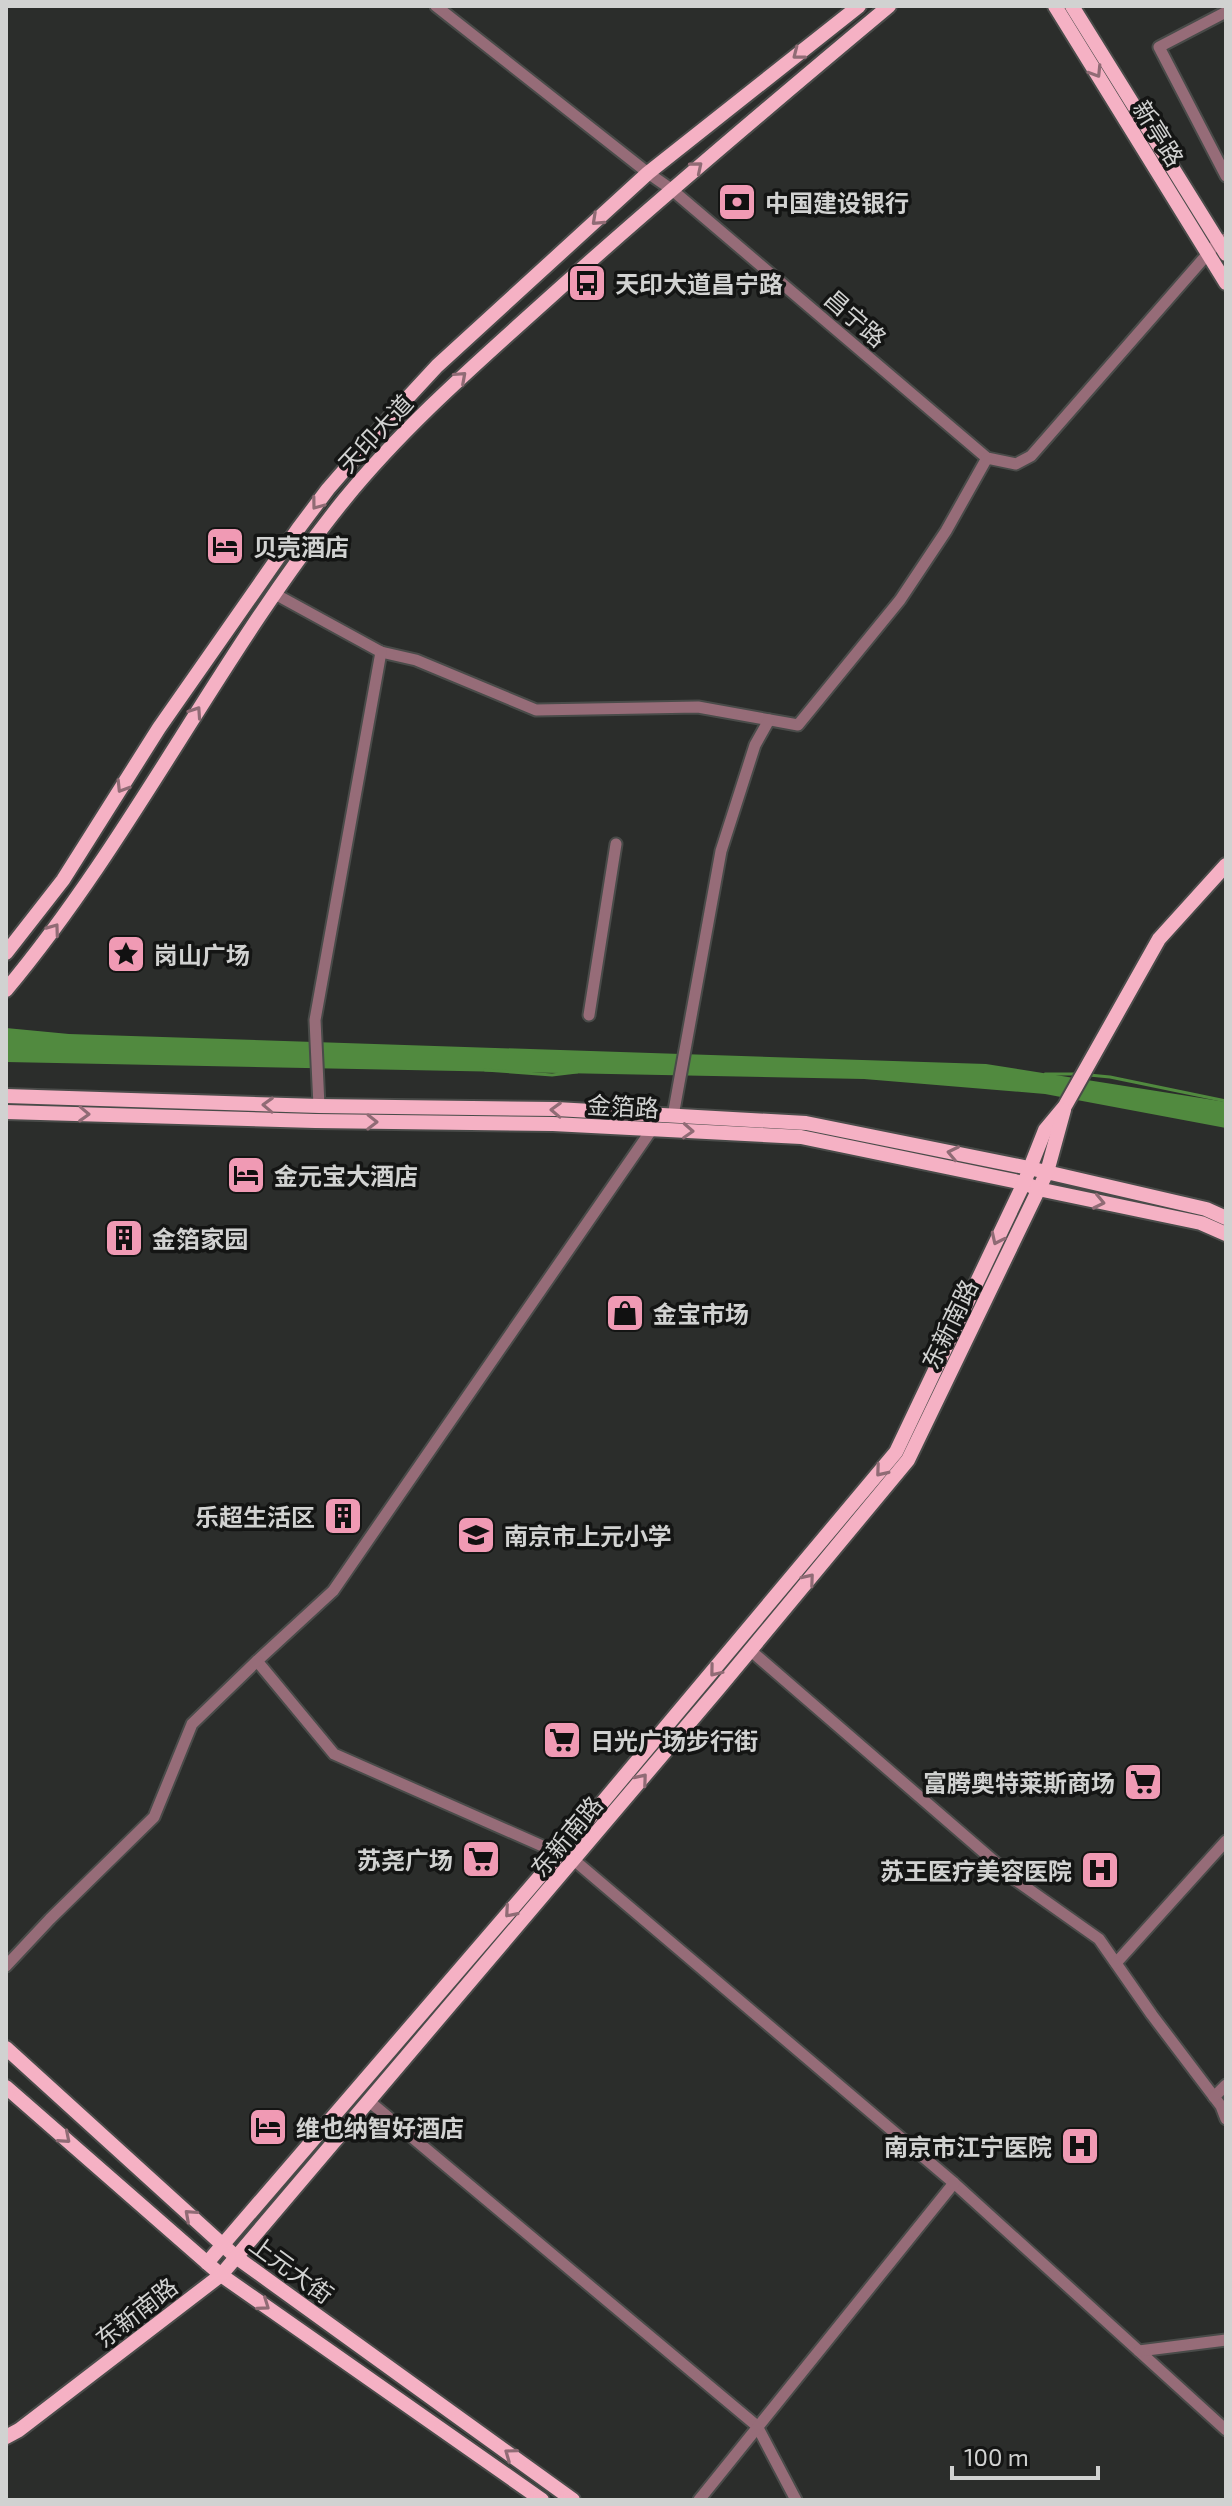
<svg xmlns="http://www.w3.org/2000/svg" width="1232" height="2506" viewBox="0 0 1232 2506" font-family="'Exo 2','Noto Sans SC',sans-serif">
  <rect width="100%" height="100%" fill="#2b2d2b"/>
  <path fill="#518a3f" d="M6,1028L69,1034L986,1064L1226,1102V1128L1045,1094L864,1079L6,1062Z"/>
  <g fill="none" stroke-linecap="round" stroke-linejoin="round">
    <g stroke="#518a3f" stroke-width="3">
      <path d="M485,1070L552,1075L577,1072"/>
      <path d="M1045,1074H1078"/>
      <path d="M1089,1075L1110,1077L1226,1101"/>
    </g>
    <g stroke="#494b49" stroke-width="15">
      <g id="minor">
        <path d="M436,6L648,173L671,189L987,458L1016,464L1031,456L1218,242L1226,239"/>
        <path d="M1226,12L1159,47L1226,176"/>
        <path d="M275,594L381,652L416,660L536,710L698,707L798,725L900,600L946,531L987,458"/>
        <path d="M589,1015L616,844"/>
        <path d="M319,1106L315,1020L381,652"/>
        <path d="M673,1116L721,851L755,745L769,720"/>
        <path d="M652,1129L333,1591L257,1661L334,1754L574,1860L954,2183L1226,2430"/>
        <path d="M750,1650L1017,1881L1099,1939L1152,2015L1221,2106L1226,2119"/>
        <path d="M1116,1963L1226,1841"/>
        <path d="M6,1966L50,1919L154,1817L192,1724L257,1661"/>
        <path d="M1214,2097L1226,2085"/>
        <path d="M370,2102L757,2426L796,2500"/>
        <path d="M1139,2351L1226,2340"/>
        <path d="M699,2500L954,2183"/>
      </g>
    </g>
    <g stroke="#494b49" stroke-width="18">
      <g id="major">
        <path d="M1055,6L1226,283"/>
        <path d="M1072,6L1226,254"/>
        <path d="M6,953L63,880L159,728L298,529L328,489L400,406L437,366L648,173L859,6"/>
        <path d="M6,990C133,838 219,655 344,500C405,425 477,363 549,298C660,198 774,102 889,6"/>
        <path d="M6,1096L319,1106L556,1109L806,1123L1029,1168L1206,1209L1226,1218"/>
        <path d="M6,1112L315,1121L553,1124L801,1137L1024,1183L1038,1189L1201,1223L1226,1234"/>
        <path d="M6,2048L236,2257L573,2500"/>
        <path d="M6,2087L221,2275L542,2500"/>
        <path d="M207,2263L560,1853L896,1452L1024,1183L1045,1130L1065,1106L1159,939L1226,865"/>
        <path d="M6,2437L19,2430L221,2275L719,1688L908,1460L1047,1172L1064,1110"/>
      </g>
    </g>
    <use href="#minor" stroke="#966c78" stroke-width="11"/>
    <use href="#major" stroke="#f5b1c4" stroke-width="14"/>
  </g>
  <defs><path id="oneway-chevron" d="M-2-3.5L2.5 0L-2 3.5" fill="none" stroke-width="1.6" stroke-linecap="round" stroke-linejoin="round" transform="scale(2)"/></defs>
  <g stroke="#906b75">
    <use href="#oneway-chevron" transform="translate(798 54) rotate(142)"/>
    <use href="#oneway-chevron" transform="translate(1096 72) rotate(58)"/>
    <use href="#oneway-chevron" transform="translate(697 167) rotate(-40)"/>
    <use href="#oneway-chevron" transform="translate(597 220) rotate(137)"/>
    <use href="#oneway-chevron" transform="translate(461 377) rotate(-42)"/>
    <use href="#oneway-chevron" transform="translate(317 504) rotate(127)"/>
    <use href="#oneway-chevron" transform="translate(196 712) rotate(-56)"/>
    <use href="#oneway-chevron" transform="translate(122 787) rotate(122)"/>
    <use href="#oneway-chevron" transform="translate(54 929) rotate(-54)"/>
    <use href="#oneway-chevron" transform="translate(268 1105) rotate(-178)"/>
    <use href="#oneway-chevron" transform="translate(556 1110) rotate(-178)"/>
    <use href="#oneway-chevron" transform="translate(84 1114) rotate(2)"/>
    <use href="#oneway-chevron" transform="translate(372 1122) rotate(1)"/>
    <use href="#oneway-chevron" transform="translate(688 1131) rotate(3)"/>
    <use href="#oneway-chevron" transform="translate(953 1153) rotate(-168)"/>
    <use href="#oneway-chevron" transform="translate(1099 1202) rotate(12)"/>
    <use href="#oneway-chevron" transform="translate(997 1239) rotate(115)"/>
    <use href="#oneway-chevron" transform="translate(881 1471) rotate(130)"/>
    <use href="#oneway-chevron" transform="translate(809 1579) rotate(-50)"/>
    <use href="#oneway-chevron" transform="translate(715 1671) rotate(129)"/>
    <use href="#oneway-chevron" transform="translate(642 1779) rotate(-50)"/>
    <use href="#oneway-chevron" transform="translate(510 1912) rotate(131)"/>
    <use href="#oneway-chevron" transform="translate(65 2138) rotate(41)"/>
    <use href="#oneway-chevron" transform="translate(190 2215) rotate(-138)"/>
    <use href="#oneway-chevron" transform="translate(264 2305) rotate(35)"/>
    <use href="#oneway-chevron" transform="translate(510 2454) rotate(-144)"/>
  </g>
  <defs>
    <g id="bank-square" transform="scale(2)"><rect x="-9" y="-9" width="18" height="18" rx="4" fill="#f09ab4" stroke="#141514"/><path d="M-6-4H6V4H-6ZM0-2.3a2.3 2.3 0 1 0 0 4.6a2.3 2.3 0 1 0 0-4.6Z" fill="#111"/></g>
    <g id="bus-square" transform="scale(2)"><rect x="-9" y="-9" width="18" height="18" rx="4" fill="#f09ab4" stroke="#141514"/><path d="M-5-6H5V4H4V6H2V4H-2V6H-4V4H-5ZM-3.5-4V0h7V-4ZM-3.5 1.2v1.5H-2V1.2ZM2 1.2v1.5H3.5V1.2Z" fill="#111"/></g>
    <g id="hotel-square" transform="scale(2)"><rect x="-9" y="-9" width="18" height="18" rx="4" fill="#f09ab4" stroke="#141514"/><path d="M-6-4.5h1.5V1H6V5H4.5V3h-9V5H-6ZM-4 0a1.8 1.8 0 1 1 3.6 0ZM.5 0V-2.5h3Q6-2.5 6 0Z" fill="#111"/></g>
    <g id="sight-square" transform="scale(2)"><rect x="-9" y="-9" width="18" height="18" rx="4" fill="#f09ab4" stroke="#141514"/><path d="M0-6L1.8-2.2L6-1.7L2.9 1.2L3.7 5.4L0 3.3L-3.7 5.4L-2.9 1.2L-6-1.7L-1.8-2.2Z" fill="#111"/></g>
    <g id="building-square" transform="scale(2)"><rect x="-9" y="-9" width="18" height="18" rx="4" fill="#f09ab4" stroke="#141514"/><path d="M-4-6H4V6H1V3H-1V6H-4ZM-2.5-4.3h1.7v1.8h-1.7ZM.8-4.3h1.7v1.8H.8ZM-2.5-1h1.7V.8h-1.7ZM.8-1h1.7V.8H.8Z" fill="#111"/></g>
    <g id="shop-square" transform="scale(2)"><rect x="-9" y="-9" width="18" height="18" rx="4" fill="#f09ab4" stroke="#141514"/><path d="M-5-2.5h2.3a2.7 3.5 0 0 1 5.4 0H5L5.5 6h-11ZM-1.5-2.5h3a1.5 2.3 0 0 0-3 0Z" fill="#111"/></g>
    <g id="school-square" transform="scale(2)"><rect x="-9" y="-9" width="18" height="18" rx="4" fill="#f09ab4" stroke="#141514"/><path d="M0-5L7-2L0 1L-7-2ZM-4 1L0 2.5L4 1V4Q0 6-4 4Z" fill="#111"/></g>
    <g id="supermarket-square" transform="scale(2)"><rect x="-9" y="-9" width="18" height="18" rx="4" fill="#f09ab4" stroke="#141514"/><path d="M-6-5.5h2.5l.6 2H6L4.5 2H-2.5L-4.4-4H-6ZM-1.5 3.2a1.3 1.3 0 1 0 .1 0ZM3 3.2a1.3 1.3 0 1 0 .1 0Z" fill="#111"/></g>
    <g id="hospital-square" transform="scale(2)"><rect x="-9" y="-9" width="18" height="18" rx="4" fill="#f09ab4" stroke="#141514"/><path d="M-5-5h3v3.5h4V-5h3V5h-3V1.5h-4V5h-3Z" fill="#111"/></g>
  </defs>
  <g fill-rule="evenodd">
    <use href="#bank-square" x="737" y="202"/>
    <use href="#bus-square" x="587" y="283"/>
    <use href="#hotel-square" x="225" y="546"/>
    <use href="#sight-square" x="126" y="954"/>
    <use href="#hotel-square" x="246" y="1175"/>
    <use href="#building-square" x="124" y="1238"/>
    <use href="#shop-square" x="625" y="1313"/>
    <use href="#building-square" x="343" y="1516"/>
    <use href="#school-square" x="476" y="1535"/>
    <use href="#supermarket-square" x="562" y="1740"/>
    <use href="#supermarket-square" x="1143" y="1782"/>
    <use href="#supermarket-square" x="481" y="1859"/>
    <use href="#hospital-square" x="1100" y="1870"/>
    <use href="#hotel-square" x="268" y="2127"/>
    <use href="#hospital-square" x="1080" y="2146"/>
  </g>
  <g text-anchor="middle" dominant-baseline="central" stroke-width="7" stroke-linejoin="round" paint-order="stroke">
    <g font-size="24" fill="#d1d2d1" stroke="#141514">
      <text transform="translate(1159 133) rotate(58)">新亭路</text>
      <text transform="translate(856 318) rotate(41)">昌宁路</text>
      <text transform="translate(375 433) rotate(-47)">天印大道</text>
      <text transform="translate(623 1106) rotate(3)">金箔路</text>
      <text transform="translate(949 1324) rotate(-64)">东新南路</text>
      <text transform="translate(566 1836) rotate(-50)">东新南路</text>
      <text transform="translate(292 2269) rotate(36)">上元大街</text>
      <text transform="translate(136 2312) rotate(-38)">东新南路</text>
    </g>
    <g font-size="24" font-weight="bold" fill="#d1d2d1" stroke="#141514" text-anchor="start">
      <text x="765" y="202">中国建设银行</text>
      <text x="615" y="283">天印大道昌宁路</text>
      <text x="253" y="546">贝壳酒店</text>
      <text x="154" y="954">岗山广场</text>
      <text x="274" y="1175">金元宝大酒店</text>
      <text x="152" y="1238">金箔家园</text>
      <text x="653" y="1313">金宝市场</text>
      <text x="315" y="1516" text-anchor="end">乐超生活区</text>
      <text x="504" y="1535">南京市上元小学</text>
      <text x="590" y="1740">日光广场步行街</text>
      <text x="1115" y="1782" text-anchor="end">富腾奥特莱斯商场</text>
      <text x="453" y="1859" text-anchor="end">苏尧广场</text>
      <text x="1072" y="1870" text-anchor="end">苏王医疗美容医院</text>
      <text x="296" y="2127">维也纳智好酒店</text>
      <text x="1052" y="2146" text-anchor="end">南京市江宁医院</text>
    </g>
  </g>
  <rect width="1232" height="2506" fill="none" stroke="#d1d2d1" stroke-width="16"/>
  <path d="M952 2466v12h146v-12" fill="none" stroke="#d1d2d1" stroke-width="4"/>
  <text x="964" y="2466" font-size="24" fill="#d1d2d1" stroke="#141514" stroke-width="6" paint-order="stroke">100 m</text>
</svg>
